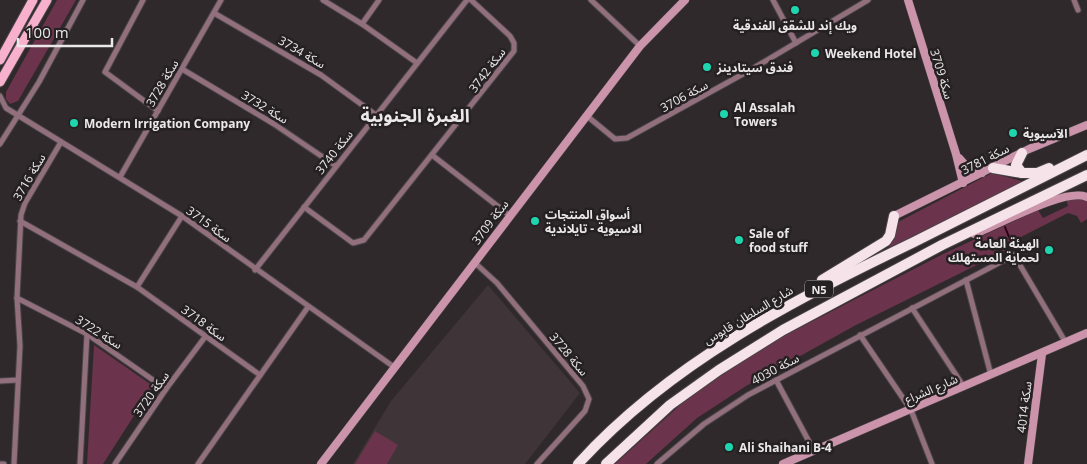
<svg xmlns="http://www.w3.org/2000/svg" width="1087" height="464" viewBox="0 0 1087 464" font-family="'Open Sans','Noto Sans Arabic',sans-serif">
  <rect width="100%" height="100%" fill="#2f292b"/>
  <path fill="#3f3438" d="M488,285L580,393L525,464H353L391,401Z"/>
  <g fill="#6b344c">
    <path d="M57,0H76L18,101L10,104L6,99V92Z"/>
    <path d="M992,173L1025,182L889,248L898,222Z"/>
    <path d="M1066,198L1087,199V219L1081,223L1077,216L1068,213L1007,244V250L856,325L746,386L697,418L646,464H615L690,396L774,341L943,254L1038,210L1043,218L1068,206Z"/>
    <path d="M94,345L153,386L103,464H87Z"/>
    <path d="M375,431L398,445L387,464H355Z"/>
  </g>
  <g fill="none" stroke-linecap="round" stroke-linejoin="round">
    <path stroke="#2e0018" stroke-width="2" d="M1005,227L1009,237L1014,239"/>
    <g stroke="#494446" stroke-width="7">
      <g id="street">
        <path d="M143,0L105,72L158,111"/>
        <path d="M323,0L362,24L417,63"/>
        <path d="M591,0L640,46"/>
        <path d="M773,0L796,43"/>
        <path d="M1074,0L1078,10"/>
        <path d="M214,13L321,75L376,115"/>
        <path d="M362,24L379,0"/>
        <path d="M182,69L274,124L336,166"/>
        <path d="M0,96L6,108L182,216L394,367"/>
        <path d="M587,116L615,139L627,138L752,69L868,0"/>
        <path d="M0,144L39,82L83,0"/>
        <path d="M432,155L509,215"/>
        <path d="M120,177L221,0"/>
        <path d="M304,207L353,243L364,240L514,51V43L510,36L471,0"/>
        <path d="M20,221L137,287L260,375"/>
        <path d="M474,262L497,283L583,386L589,399L585,411L537,464"/>
        <path d="M255,270L467,0"/>
        <path d="M966,280L991,375"/>
        <path d="M137,287L182,216"/>
        <path d="M17,298L87,334L166,389"/>
        <path d="M912,308L964,387"/>
        <path d="M860,335L911,410L932,464"/>
        <path d="M776,380L814,451"/>
        <path d="M0,381L18,380"/>
        <path d="M0,464H4"/>
        <path d="M14,464L20,346L17,298L21,215L25,203L61,142"/>
        <path d="M80,464L87,334"/>
        <path d="M115,464L166,389L205,337"/>
        <path d="M198,464L308,307"/>
        <path d="M657,464L704,424L748,395L1014,255L1066,343"/>
      </g>
    </g>
    <g stroke="#494446" stroke-width="9">
      <g id="secondary">
        <path d="M908,0L956,154L963,183"/>
        <path d="M959,158L967,167L982,173"/>
        <path d="M894,216L1029,149L1087,125"/>
        <path d="M974,234C999,225 1065,187 1087,197"/>
        <path d="M321,464L640,46L685,0"/>
        <path d="M783,464L1087,333"/>
        <path d="M1028,464L1042,354"/>
      </g>
    </g>
    <g stroke="#494446" stroke-width="11">
      <g id="primary">
        <path d="M0,60L33,0"/>
        <path d="M0,82L47,0"/>
      </g>
    </g>
    <g stroke="#494446" stroke-width="12">
      <g id="highway">
        <path d="M1022,153L1016,165L1022,173H1037L1049,168"/>
        <path d="M993,168L1022,173"/>
        <path d="M822,280L886,241L890,235L894,216"/>
        <path d="M578,464C671,362 792,301 914,242C972,213 1030,184 1087,155"/>
        <path d="M606,464L670,405L719,370L783,330L942,245L1087,175"/>
      </g>
    </g>
    <use href="#street" stroke="#916f7c" stroke-width="5"/>
    <use href="#secondary" stroke="#cb94aa" stroke-width="8"/>
    <use href="#primary" stroke="#f8b1cd" stroke-width="9"/>
    <use href="#highway" stroke="#f5e3e9" stroke-width="10"/>
  </g>
  <g fill="#1fd5b0" stroke="#252022" stroke-width="2">
    <circle cx="795" cy="10" r="5"/>
    <circle cx="815" cy="53" r="5"/>
    <circle cx="707" cy="67" r="5"/>
    <circle cx="724" cy="114" r="5"/>
    <circle cx="74" cy="123" r="5"/>
    <circle cx="1013" cy="133" r="5"/>
    <circle cx="535" cy="221" r="5"/>
    <circle cx="739" cy="240" r="5"/>
    <circle cx="1049" cy="250" r="5"/>
    <circle cx="729" cy="447" r="5"/>
  </g>
  <g text-anchor="middle" dominant-baseline="central" stroke-width="5" stroke-linejoin="round" paint-order="stroke">
    <rect fill="#252022" stroke="#b0acad" stroke-width="1" x="805" y="280.5" width="28" height="17" rx="4"/>
    <g font-size="11" font-weight="bold" fill="#ebe8e9">
      <text x="819" y="289">N5</text>
    </g>
    <g font-size="12" font-weight="bold" fill="#ebe8e9" stroke="#252022" text-anchor="start">
      <text x="795" y="25" text-anchor="middle">ويك إند للشقق الفندقية</text>
      <text x="825" y="53">Weekend Hotel</text>
      <text x="717" y="67">فندق سيتادينز</text>
      <text x="734" y="107">Al Assalah<tspan x="734" dy="14">Towers</tspan></text>
      <text x="84" y="123">Modern Irrigation Company</text>
      <text x="1023" y="133">الآسيوية</text>
      <text x="545" y="214">أسواق المنتجات<tspan x="545" dy="14">الاسيوية - تايلاندية</tspan></text>
      <text x="749" y="233">Sale of<tspan x="749" dy="14">food stuff</tspan></text>
      <text x="1039" y="243" text-anchor="end">الهيئة العامة<tspan x="1039" dy="14">لحماية المستهلك</tspan></text>
      <text x="739" y="447">Ali Shaihani B-4</text>
    </g>
    <g font-size="12" fill="#ebe8e9" stroke="#252022">
      <text transform="translate(302 52) rotate(30)">سكة 3734</text>
      <text transform="translate(487 70) rotate(-53)">سكة 3742</text>
      <text transform="translate(942 74) rotate(73)">سكة 3709</text>
      <text transform="translate(162 83) rotate(-60)">سكة 3728</text>
      <text transform="translate(684 96) rotate(-29)">سكة 3706</text>
      <text transform="translate(265 107) rotate(31)">سكة 3732</text>
      <text transform="translate(334 152) rotate(-52)">سكة 3740</text>
      <text transform="translate(985 159) rotate(-27)">سكة 3781</text>
      <text transform="translate(29 177) rotate(-60)">سكة 3716</text>
      <text transform="translate(490 222) rotate(-53)">سكة 3709</text>
      <text transform="translate(209 224) rotate(36)">سكة 3715</text>
      <text transform="translate(748 315) rotate(-31)">شارع السلطان قابوس</text>
      <text transform="translate(204 323) rotate(36)">سكة 3718</text>
      <text transform="translate(99 332) rotate(32)">سكة 3722</text>
      <text transform="translate(569 354) rotate(50)">سكة 3728</text>
      <text transform="translate(775 369) rotate(-28)">سكة 4030</text>
      <text transform="translate(931 389) rotate(-23)">شارع الشراع</text>
      <text transform="translate(151 394) rotate(-55)">سكة 3720</text>
      <text transform="translate(1024 407) rotate(-83)">سكة 4014</text>
    </g>
    <g font-size="18" font-weight="bold" fill="#ebe8e9" stroke="#252022">
      <text x="415" y="115">الغبرة الجنوبية</text>
    </g>
  </g>
  <path d="M18 38v8h94v-8" fill="none" stroke="#ebe8e9" stroke-width="2.5"/>
  <text x="25" y="38" font-size="15" fill="#ebe8e9" stroke="#252022" stroke-width="4" paint-order="stroke">100 m</text>
</svg>
